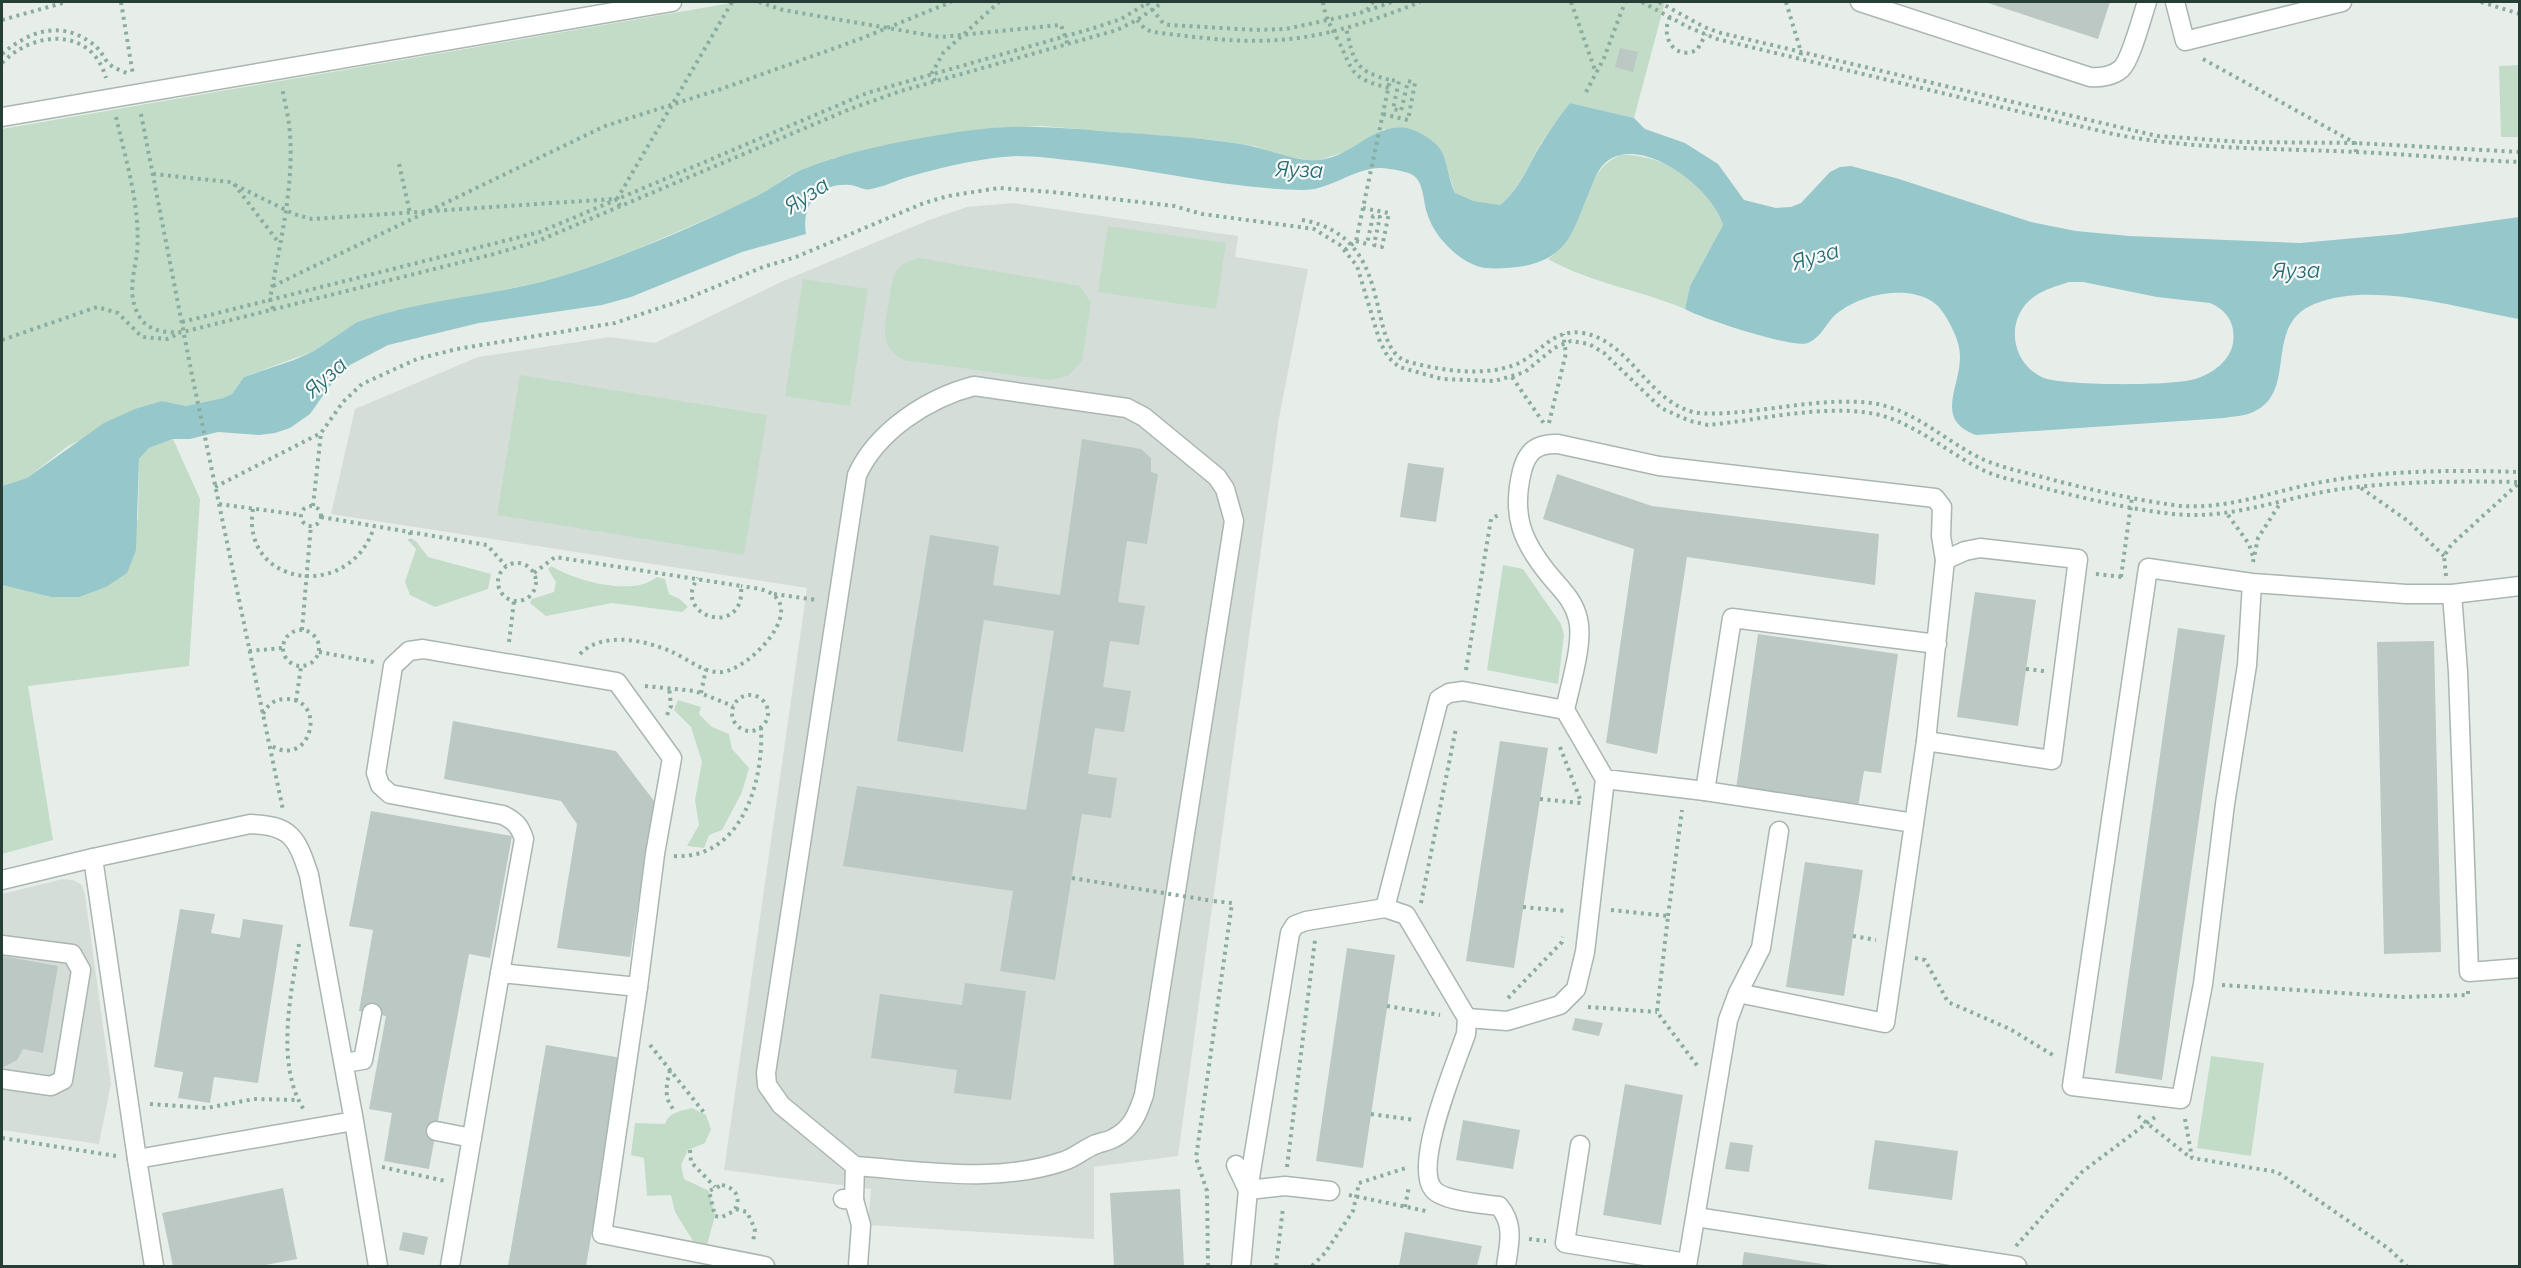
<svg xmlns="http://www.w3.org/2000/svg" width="2521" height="1268" viewBox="0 0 2521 1268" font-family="Raleway,sans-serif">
  <rect width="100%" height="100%" fill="#e7eeea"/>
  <g fill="#d5ddd9">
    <path d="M1013,203L1238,236L1235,257L1308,269L1279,418L1178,1156L1094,1167V1239L868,1225L871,1189L724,1170L807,588L331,514L355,409L478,357L610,337L655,343L781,282L929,220L967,207Z"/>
    <path d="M63,879L73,880L82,885L85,895L111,1084L99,1144L2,1130V894Z"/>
  </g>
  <g fill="#c2dcc8">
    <path d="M737,2H1665L1634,118L1570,103C1559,119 1546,134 1537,150C1527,169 1517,191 1500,205L1474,201L1455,193L1442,153L1384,129L1351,150L1316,161L1277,155L1255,146L1215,140L1042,126L993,128L951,134L833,158L790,175L761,195L737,206L635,250L559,278L456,300L394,311L357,322L314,351L244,377L232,394L223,398L186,406L162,401L68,446L27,478L2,486V129Z"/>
    <path d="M2519,65V137H2501L2499,66Z"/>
    <path d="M1621,155C1662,153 1713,184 1723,225L1690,286L1685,309C1640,290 1591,283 1548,259C1587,234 1579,170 1621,155Z"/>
    <path d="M1108,226L1226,243L1216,309L1098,292Z"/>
    <path d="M919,258L1080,286L1091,303L1082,361L1068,376L1049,380L904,360C878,348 885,324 889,301C891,290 891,278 898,269C903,263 912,260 919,258Z"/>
    <path d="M803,279L868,289L850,406L785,396Z"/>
    <path d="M520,375L767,415L744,555L497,515Z"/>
    <path d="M173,439L200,499L189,666L28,686L53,840L2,854V585L51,597L138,520L139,459L149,448Z"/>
    <path d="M407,539L416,541L428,557L491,574L488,589L435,607L410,595L405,582L416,549Z"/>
    <path d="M1503,565L1523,569L1561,624L1564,635L1558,684L1487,670Z"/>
    <path d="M551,566C576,581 633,597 657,577L665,579L669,594L680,599L688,607L682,612L612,603L546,616L530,603L532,599L554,592L556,582L548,569Z"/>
    <path d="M678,700L701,707L699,714L712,727L729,734L732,749L749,768L742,792L722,830L709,835L704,848L687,846L699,825L695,800L702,762L691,727L674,710Z"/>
    <path d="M2211,1056L2264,1063L2251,1156L2197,1148Z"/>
    <path d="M692,1108L706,1115L711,1129L705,1143L688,1150L681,1165L684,1179L709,1191L715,1216L706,1248L696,1246L675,1212L671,1195L647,1196L644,1158L631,1155L635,1123L665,1124C669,1112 681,1111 692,1108Z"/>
  </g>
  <path fill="#96c7cb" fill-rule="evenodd" d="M1570,103L1634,118L1645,129L1685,143L1718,164L1744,200L1776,208L1791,207L1801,203L1830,172L1840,167L1851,166L1899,179L2031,222L2076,231L2129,236L2300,243L2400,234L2519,217V319C2460,309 2375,281 2317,303C2261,323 2299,390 2255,411C2246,416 2235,416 2224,418L1976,435C1934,420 1960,388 1960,357C1960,346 1956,336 1951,326C1946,316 1939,304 1928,299C1900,285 1855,296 1833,317C1825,326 1820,338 1808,343C1794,349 1700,318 1685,309L1690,286L1723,225C1714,189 1640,132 1605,163C1596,171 1592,186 1587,197C1572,234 1567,257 1524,266C1511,268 1498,269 1485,268C1460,264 1434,237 1427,213C1422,198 1425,176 1405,172C1397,170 1386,168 1378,168C1351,170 1330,190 1303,190C1228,189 1152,169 1077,161C1057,159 1037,156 1016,156C979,158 943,167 908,177C895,181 883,187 871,189C863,191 857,185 850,185C819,182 801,205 806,234L742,252L631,297L602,305L479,323L388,345L350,365L329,387L310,414L290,428L275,433L259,435L218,432L190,439H173L149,448L139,459L136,550L127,573L106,587L79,597H51L2,585V486L27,478L104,423L135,409L162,401L186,406L223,398L232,394L244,377L294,360L314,351L357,322L376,316C443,296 514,294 581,270C639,250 697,225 753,198C773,189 788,174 809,167C860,147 936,134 991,128C1039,124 1084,130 1131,133C1168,136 1205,138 1241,144C1265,148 1285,158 1309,160C1354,164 1378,109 1422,134C1430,139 1439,145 1443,154C1448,167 1449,180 1455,193L1474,201L1500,205C1519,190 1528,166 1540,146C1549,131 1559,117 1570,103ZM2069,282H2083L2157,297L2210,303C2227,310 2236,324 2233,343C2230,361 2212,374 2195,379C2173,386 2066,386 2044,378C2010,364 2004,317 2035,296C2045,289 2057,286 2069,282Z"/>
  <g fill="#bcc8c3">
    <path d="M1985,2H2110L2098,39Z"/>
    <path d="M1620,48L1638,52L1633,72L1615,67Z"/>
    <path d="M1082,439L1141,449L1151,458V472L1158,474L1147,544L1127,541L1118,602L1145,606L1139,645L1110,641L1103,687L1131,691L1124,732L1095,728L1088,774L1117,778L1111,818L1082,814L1055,980L1000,971L1013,891L843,866L857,786L1026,810L1054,631L984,620L963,752L897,741L930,535L999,546L993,585L1060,595Z"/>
    <path d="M1408,463L1444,468L1436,522L1400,517Z"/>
    <path d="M1557,474L1652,506L1879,534L1875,585L1687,557L1657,754L1606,743L1634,549L1543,519Z"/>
    <path d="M1975,592L2036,600L2018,726L1957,717Z"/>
    <path d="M2178,628L2225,635L2162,1080L2115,1073Z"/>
    <path d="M1758,634L1898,654L1881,773L1864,771L1858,807L1736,789Z"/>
    <path d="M2434,641L2441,952L2384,954L2377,642Z"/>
    <path d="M453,721L616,751L654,801L630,957L557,948L577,824L561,801L444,779Z"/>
    <path d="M1500,741L1548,748L1514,968L1466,961Z"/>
    <path d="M371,811L512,836L490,958L469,954L429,1169L384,1161L392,1113L369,1109L386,1016L359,1011L373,930L349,926Z"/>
    <path d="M1805,862L1863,870L1844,996L1786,987Z"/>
    <path d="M180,909L215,914L211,933L240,938L243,919L283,925L258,1083L214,1077L210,1103L178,1098L183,1072L154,1067Z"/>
    <path d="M1347,948L1395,955L1363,1168L1316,1161Z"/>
    <path d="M2,956L58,966L43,1053L23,1049L17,1060L2,1068Z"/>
    <path d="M965,983L1026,991L1011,1100L954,1093L957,1070L871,1058L880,994L962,1005Z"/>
    <path d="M1575,1018L1603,1023L1599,1036L1572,1030Z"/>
    <path d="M546,1045L622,1058L586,1266H508Z"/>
    <path d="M1625,1084L1683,1095L1661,1225L1603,1215Z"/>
    <path d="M1463,1120L1520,1130L1513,1169L1456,1160Z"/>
    <path d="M1875,1140L1958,1151L1952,1200L1868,1189Z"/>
    <path d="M1730,1142L1753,1145L1749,1172L1725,1169Z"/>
    <path d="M283,1188L297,1259L260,1266H173L162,1213Z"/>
    <path d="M1180,1189L1184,1266H1114L1110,1193Z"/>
    <path d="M403,1232L428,1237L424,1255L399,1250Z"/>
    <path d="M1405,1232L1482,1246L1477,1266H1399Z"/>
    <path d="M1744,1252L1829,1265L1828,1266H1742Z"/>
  </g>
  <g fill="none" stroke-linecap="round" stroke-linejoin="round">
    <g stroke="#aab6b0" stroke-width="21">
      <g id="minor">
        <path d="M1860,2L2090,77C2100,78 2113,76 2121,69C2131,60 2142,16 2147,2"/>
        <path d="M2175,2L2185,41L2342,2"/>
        <path d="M2,117L672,2"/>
        <path d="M2252,583L2247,665L2225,804L2203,984L2181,1099L2072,1086L2148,568L2252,583L2406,594H2452L2520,586"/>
        <path d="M2452,594L2458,672L2469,972L2520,968"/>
        <path d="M1926,741L1945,560L1941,536L1942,507L1935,498L1659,466L1558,444C1537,443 1527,451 1522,471C1511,516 1522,542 1551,577C1562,590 1574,601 1578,619C1584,643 1570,685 1565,710L1605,779L1705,791L1732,618L1937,644"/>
        <path d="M1705,791L1914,823"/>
        <path d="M2,880L93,858"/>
        <path d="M1385,908L1439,699L1449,693L1463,691L1565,710"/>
        <path d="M2,945L72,954L81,970L63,1080L51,1086L2,1079"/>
        <path d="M500,973L524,839C520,826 515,821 503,815L390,794L380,785L376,773L393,666L409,651L423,649L617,682L672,758L655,854L638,987"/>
        <path d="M1738,993L1761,948L1779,831"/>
        <path d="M1467,1018L1507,1021L1560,1005L1576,989L1585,952L1605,779"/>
        <path d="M344,1063L363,1060L372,1013"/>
        <path d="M354,1121L137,1159L93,858L250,824C291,825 297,838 309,875L354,1121L378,1266"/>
        <path d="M436,1131L472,1138"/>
        <path d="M1580,1145L1565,1243L1687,1263"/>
        <path d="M137,1159L154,1266"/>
        <path d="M1236,1165L1248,1190"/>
        <path d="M1248,1190L1285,1186L1330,1191"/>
        <path d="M843,1199L854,1200L861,1225L858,1266"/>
        <path d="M854,1200L855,1166C924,1171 997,1184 1064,1161C1074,1158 1083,1150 1092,1146C1099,1142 1107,1142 1114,1138C1132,1129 1138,1113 1144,1095L1234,521L1225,489L1217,477L1144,417L1127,408L974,386C928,398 877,431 857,475L766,1073L767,1085L781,1105L855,1166"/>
        <path d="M1696,1217L2017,1266"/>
        <path d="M450,1266L500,973L638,987L602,1234L765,1266"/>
        <path d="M1241,1266L1248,1190L1290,933L1295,925L1306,921L1385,908L1406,915L1467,1018L1466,1034C1456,1063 1413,1164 1433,1189C1442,1201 1484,1204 1499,1206C1515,1225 1509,1244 1506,1266"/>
        <path d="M1687,1266L1728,1020L1738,993L1885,1023L1926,741L2052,760L2078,559L1980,548L1965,551L1945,560"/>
      </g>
    </g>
    <g stroke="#8bada0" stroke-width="4" stroke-dasharray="3 4.5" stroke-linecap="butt">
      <path d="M121,2L133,75"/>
      <path d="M759,2L783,10L940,37L1061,25L1068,45"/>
      <path d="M1323,2C1325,17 1331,27 1338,40C1354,72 1349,78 1389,88"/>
      <path d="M1571,2L1596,73"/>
      <path d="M1642,2L1688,27L1717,39L2113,134C2194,150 2274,148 2355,152C2410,154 2465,160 2520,162"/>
      <path d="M1659,2L1704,27L1721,33L2157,136L2242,142L2355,143L2520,152"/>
      <path d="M1786,2L1801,52L1800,60"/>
      <path d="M2481,2L2520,14"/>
      <path d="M1147,3L1163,23L1169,25L1256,30L1286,29L1360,13L1392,2"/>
      <path d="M1367,10L1373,2"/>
      <path d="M1670,17C1660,36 1674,61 1697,50L1706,34"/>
      <path d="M2,20L66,2"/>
      <path d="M1137,20L1145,29L1153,32C1194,37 1237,43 1278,40C1327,37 1375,20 1420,2"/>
      <path d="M2,54C28,32 59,20 90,42C99,47 102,55 108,63C113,68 122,71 129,74"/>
      <path d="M2203,59L2355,143L2356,152"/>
      <path d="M2,63C34,30 92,27 106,78"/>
      <path d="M935,81L932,73L943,53L999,2"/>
      <path d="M1586,92L1604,58L1625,2"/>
      <path d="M141,114L192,375L283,810"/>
      <path d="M1383,114L1408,120L1415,83L1408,81L1401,111L1393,109L1399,81L1390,80"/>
      <path d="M116,117C126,161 141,208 137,253C134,274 127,295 139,316C148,332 167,333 183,332L494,254L538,241L850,109L901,91L1117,30L1137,20L1163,2"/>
      <path d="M399,164L410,213"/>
      <path d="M153,174L229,182L294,214L312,219L614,199"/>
      <path d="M234,184L279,243"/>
      <path d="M620,206L617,199L732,2"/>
      <path d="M1302,220C1400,237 1362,350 1409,362C1443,371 1484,377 1517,364C1541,353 1553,328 1583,333C1630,341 1647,400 1693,412C1708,415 1725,413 1741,412C1783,408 1828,398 1871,403C1912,408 1944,440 1980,458C2001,468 2024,472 2046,478C2087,489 2131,499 2173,505C2227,512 2276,489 2328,481C2391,470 2455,470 2520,472"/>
      <path d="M1356,241L1367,244L1373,216L1380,217L1374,245L1382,247L1389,213L1363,208"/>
      <path d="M1345,250L1356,241L1390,80C1354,71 1354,61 1346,28"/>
      <path d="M273,286L605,126L721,89L860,39L951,2"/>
      <path d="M273,309L270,300C279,246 294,189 290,134C289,118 285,103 282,88"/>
      <path d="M182,322L540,232L867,93L1094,28L1121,19L1149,2"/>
      <path d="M2,340L97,307L118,313L142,337L167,339L180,333"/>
      <path d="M1512,377L1545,425"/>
      <path d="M1549,423L1566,353L1563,334"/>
      <path d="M215,487L321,433L343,402L362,384L417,359L457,349L615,323L686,299L763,267L796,257L924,203L948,196L999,188L1052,192L1174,206L1202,214L1314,229L1340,245L1357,266L1380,342L1388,357L1399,367L1442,379L1495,381L1525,372L1554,348L1566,343L1571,341L1589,344L1604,353L1661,408L1690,421L1708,425C1760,420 1818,405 1870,413C1913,420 1948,454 1987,472C2004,479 2022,482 2040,487C2083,498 2128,509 2173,514C2229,520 2279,499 2334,490C2395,481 2457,481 2520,482"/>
      <path d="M2361,488L2408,521L2444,556"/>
      <path d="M219,504L301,515"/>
      <path d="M313,506L321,433"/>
      <circle cx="311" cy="516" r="10"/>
      <path d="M253,509C240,586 350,603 374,527"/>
      <path d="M2228,515L2249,544L2253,557"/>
      <path d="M321,517L487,545L506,566"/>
      <path d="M410,532L411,540"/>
      <path d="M2253,562L2258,538L2281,502"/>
      <circle cx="517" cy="582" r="19"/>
      <path d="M534,573L555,557L741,586C746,640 670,616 698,578"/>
      <path d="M2096,574L2122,577"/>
      <path d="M2446,576L2444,556L2451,545L2519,483"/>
      <path d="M2121,577L2132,497"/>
      <path d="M774,594L817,600"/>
      <circle cx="301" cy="648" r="18"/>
      <path d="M302,630L311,525"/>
      <path d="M509,642L514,601"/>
      <path d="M249,651L282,648"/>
      <path d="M319,652L374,662"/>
      <path d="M580,654C602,631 646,640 672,652C687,658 704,674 722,672C747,670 803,615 772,594C764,588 751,588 741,586"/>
      <path d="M2026,669L2044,671"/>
      <path d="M1466,670L1491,519L1500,514"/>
      <path d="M645,686L695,691L733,706"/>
      <path d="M701,693L706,669"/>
      <circle cx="750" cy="713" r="18"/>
      <path d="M296,701L301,667"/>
      <path d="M263,714C267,705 275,699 285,699C329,698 311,771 270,745"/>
      <path d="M667,715L671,706L669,687"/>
      <path d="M1560,747L1580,799"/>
      <path d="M1540,799L1581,803"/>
      <path d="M674,856C741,860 764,782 761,728"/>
      <path d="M1421,903L1456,728"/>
      <path d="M1523,907L1566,911"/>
      <path d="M1611,910L1668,916L1657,1012L1699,1068"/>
      <path d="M1668,916L1682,810"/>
      <path d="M1853,936L1876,940"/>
      <path d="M299,944C291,994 275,1064 304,1110"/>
      <path d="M1915,958L1925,960L1948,1002L2010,1029L2056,1057"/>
      <path d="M2222,985L2403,997L2468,995V991"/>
      <path d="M1508,998L1562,942L1563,937"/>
      <path d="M1387,1006L1440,1015"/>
      <path d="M1588,1007L1657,1012"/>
      <path d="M650,1045L706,1115"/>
      <path d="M670,1070C666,1087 663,1099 676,1112"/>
      <path d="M150,1104L207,1108L254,1099L298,1100"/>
      <path d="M1371,1114L1415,1120"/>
      <path d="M2138,1116L2191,1158"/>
      <path d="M2185,1119L2192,1158L2277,1172L2389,1249L2407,1266"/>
      <path d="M2,1138L116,1156"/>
      <path d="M690,1150L691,1162L715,1187"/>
      <path d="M382,1167L445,1181"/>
      <path d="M1287,1167L1315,940"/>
      <path d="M722,1185C736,1188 742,1198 734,1211L722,1217L715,1216L709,1191Z"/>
      <path d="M1349,1195L1426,1211"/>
      <path d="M1405,1207L1409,1186"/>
      <path d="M736,1209L747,1212L755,1229L753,1242"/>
      <path d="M1529,1239L1546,1241"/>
      <path d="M2016,1246L2082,1172L2155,1117"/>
      <path d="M1208,1266L1207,1191L1196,1158L1232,903L1213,901"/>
      <path d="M1276,1266L1283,1208"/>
      <path d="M1312,1266L1325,1253L1353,1211L1359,1183L1409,1167"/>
    </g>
    <use href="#minor" stroke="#fff" stroke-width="18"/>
    <path stroke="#8bada0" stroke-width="4" stroke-dasharray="3 4.5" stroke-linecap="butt" d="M1072,878L1213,901"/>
  </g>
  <g text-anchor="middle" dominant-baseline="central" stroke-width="4.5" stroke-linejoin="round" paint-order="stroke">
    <g font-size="22" font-style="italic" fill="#286c73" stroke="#f7faf8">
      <text transform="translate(1299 169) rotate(2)">Яуза</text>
      <text transform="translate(806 195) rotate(-33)">Яуза</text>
      <text transform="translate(1815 256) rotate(-16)">Яуза</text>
      <text transform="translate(2296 270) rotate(-1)">Яуза</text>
      <text transform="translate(325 377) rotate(-42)">Яуза</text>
    </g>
  </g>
  <rect width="2521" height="1268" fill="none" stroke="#273e36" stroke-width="6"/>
</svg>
